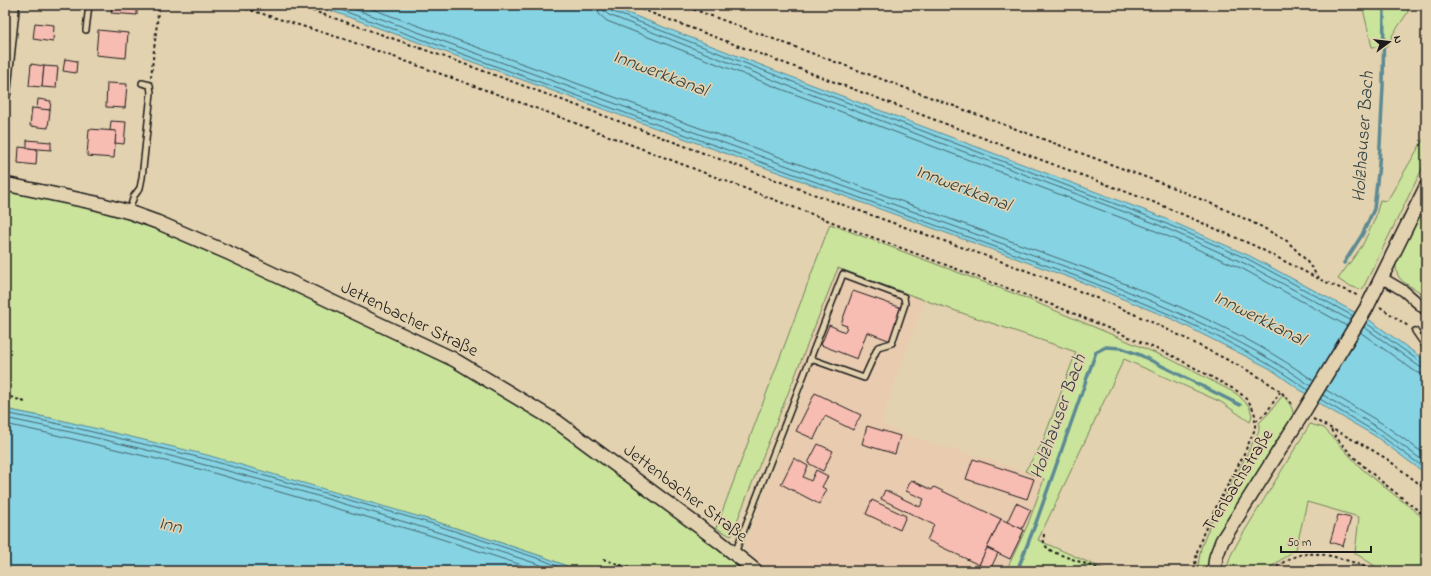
<svg xmlns="http://www.w3.org/2000/svg" width="1431" height="576" viewBox="0 0 1431 576" font-family="'Indie Flower',sans-serif">
  <rect width="100%" height="100%" fill="#e3d2af"/>
  <filter id="ink" filterUnits="userSpaceOnUse"><feTurbulence type="fractalNoise" baseFrequency=".025" numOctaves="2"/><feDisplacementMap in="SourceGraphic" scale="8" xChannelSelector="R" yChannelSelector="G"/><feConvolveMatrix kernelMatrix="1 2 1 2 8 2 1 2 1" color-interpolation-filters="sRGB"/></filter>
  <g filter="url(#ink)">
    <path fill="#e9cbb0" d="M838,268L924,300L886,407L882,424L912,437L1025,471L1044,479L1028,524L1006,571H845L842,567L839,571H770L744,549L807,382L795,377Z"/>
    <g fill="#cae49b" stroke="#73805c">
      <path d="M1362,5H1407L1408,12L1393,34L1388,46L1372,47Z"/>
      <path d="M1426,135V161L1362,290L1347,285L1338,279L1362,246L1375,219L1380,200L1387,201Z"/>
      <path d="M5,190L59,200L138,221L203,247L453,367L535,415L612,470L705,539L744,571H579L544,557L434,521L60,420L5,409Z"/>
      <path d="M1426,202V298C1415,284 1394,286 1396,262Z"/>
      <path d="M830,224L1023,297L1172,360L1237,394L1249,406L1252,415L1250,422L1221,402L1124,359L1038,540L1108,571H1006L1028,524L1044,479L1025,471L1042,444L1076,352L924,300L838,268L731,536L716,528Z"/>
      <path d="M1283,395C1288,402 1296,410 1292,419L1209,563L1207,571H1197L1201,548L1210,525L1259,431V423L1269,413Z"/>
      <path d="M1310,424L1324,428L1362,469L1426,520V571H1377L1375,566L1355,553L1359,517L1307,502L1296,549L1268,569L1267,571H1226L1231,555L1238,542Z"/>
    </g>
    <g fill="#85d3e3" stroke="#5b8a93">
      <path d="M315,5H607L789,76L1157,215L1250,256L1371,321L1426,361V474L1375,436L1320,404L1269,368L1172,319L1079,281Z"/>
      <path d="M5,409L60,420L207,455L434,521L544,557L579,571H5Z"/>
    </g>
    <g fill="none" stroke-linecap="round" stroke-linejoin="round">
      <g stroke="#46656c" stroke-width="1">
        <path d="M327,5L1081,278C1159,309 1239,341 1308,390"/>
        <path d="M343,5L1083,273C1161,305 1241,336 1311,386"/>
        <path d="M361,5L1085,268C1164,299 1244,331 1314,381"/>
        <path d="M597,5L599,14L607,21L784,90L1151,229L1243,269L1347,326"/>
        <path d="M603,5L604,11L609,15L786,85L1154,223L1246,264L1350,320"/>
        <path d="M608,5V8L611,11L788,80L1155,219L1248,259L1353,316"/>
        <path d="M1366,323L1422,363H1426"/>
        <path d="M1364,327L1420,367L1426,368"/>
        <path d="M1360,332L1416,372L1426,375"/>
        <path d="M1326,390L1383,424L1426,455"/>
        <path d="M1323,395L1380,429L1426,463"/>
        <path d="M1320,399L1377,433L1426,469"/>
        <path d="M5,413L59,424L206,459L433,524L543,560L569,571"/>
        <path d="M5,418C187,455 365,508 541,565L556,571"/>
        <path d="M5,424L56,435L203,470L429,535L540,571"/>
      </g>
      <g stroke="#5b8a93" stroke-width="3.5">
        <path d="M1344,263L1362,235L1374,209L1379,164L1383,86L1384,5"/>
        <path d="M1017,571L1037,520L1096,352L1106,347L1121,348L1140,355L1240,405"/>
      </g>
    </g>
    <g fill="#f7bcb2" stroke="#1c1c1c">
      <path d="M112,5H137V15L111,13Z"/>
      <path d="M35,23L54,25L53,42L33,39Z"/>
      <path d="M98,30L128,33L126,58L96,55Z"/>
      <path d="M65,59L77,61L76,73L63,71Z"/>
      <path d="M31,64L44,66L42,87L29,86Z"/>
      <path d="M44,66L58,67L56,88L42,87Z"/>
      <path d="M107,83L127,84L125,108L106,107Z"/>
      <path d="M38,99L51,101L50,110L37,109Z"/>
      <path d="M32,108L50,110L48,128L30,126Z"/>
      <path d="M111,121L126,122L124,144L115,143L116,131H110Z"/>
      <path d="M89,129L116,131L114,158L87,156Z"/>
      <path d="M27,140L51,142V150L27,148Z"/>
      <path d="M19,147L37,149L36,165L18,163Z"/>
      <path d="M853,291L902,308L891,341L867,332L857,359L821,345L829,325L845,332L847,326L841,324Z"/>
      <path d="M815,393L861,415L853,430L825,416L814,439L796,431Z"/>
      <path d="M867,426L900,436L895,454L862,444Z"/>
      <path d="M818,444L833,451L823,471L808,463Z"/>
      <path d="M794,458L808,466L803,477L811,481L816,470L828,476L822,487L827,490L819,504L781,484Z"/>
      <path d="M973,459L1034,479L1027,499L966,479Z"/>
      <path d="M911,480L932,490L934,487L1001,519L979,565L927,540L934,525L881,499L885,490L920,507L924,499L906,491Z"/>
      <path d="M872,500L906,516L900,530L866,514Z"/>
      <path d="M1016,503L1031,510L1022,529L1007,522Z"/>
      <path d="M1338,515L1351,518L1343,546L1330,542Z"/>
      <path d="M1001,519L1024,530L1010,559L987,548Z"/>
      <path d="M987,548L998,553L990,570L979,565Z"/>
      <path d="M1310,566L1343,571H1309Z"/>
    </g>
    <g fill="none" stroke-linecap="round" stroke-linejoin="round">
      <g stroke="#1c1c1c" stroke-width="8">
        <g id="service">
          <path d="M86,30L89,5"/>
          <path d="M129,211L134,196L140,188L142,178L151,93L150,85L142,83"/>
          <path d="M1415,331L1426,347"/>
          <path d="M735,553L843,274L904,297L905,304L892,343L878,347L864,378L811,359"/>
        </g>
      </g>
      <g stroke="#1c1c1c" stroke-width="13">
        <g id="minor">
          <path d="M5,94L14,5"/>
          <path d="M1382,278L1404,291L1426,310"/>
        </g>
      </g>
      <g stroke="#1c1c1c" stroke-width="16">
        <g id="tertiary">
          <path d="M5,184L96,203L129,212L157,222L231,254L453,359L556,421L720,542L756,571"/>
          <path d="M1214,571L1216,557L1222,541L1303,413L1367,307L1426,187"/>
        </g>
      </g>
      <g stroke="#1c1c1c" stroke-width="2" stroke-dasharray="3 3" stroke-linecap="butt">
        <path d="M234,5L347,40L549,113L840,225L1068,311L1173,356L1239,392L1249,402L1253,409L1255,415V429L1242,458L1212,515L1203,534L1197,552L1194,571"/>
        <path d="M295,5C485,68 672,143 860,211C975,253 1094,290 1202,347C1229,361 1259,374 1282,393C1286,397 1289,401 1293,405"/>
        <path d="M630,5L1161,205L1255,246L1321,280L1359,296"/>
        <path d="M682,5L1164,184L1222,208L1262,227L1287,241L1305,259L1319,278"/>
        <path d="M151,77L159,5"/>
        <path d="M1380,307L1408,326"/>
        <path d="M5,395L25,402"/>
        <path d="M1313,419L1367,447L1387,459L1426,489"/>
        <path d="M1256,421L1267,412L1280,392"/>
        <path d="M1331,430C1355,465 1394,490 1426,517"/>
        <path d="M1044,534C1043,544 1044,546 1053,552L1105,571"/>
        <path d="M603,559L638,571"/>
        <path d="M703,571L722,568L728,571"/>
        <path d="M1273,571C1294,550 1315,551 1342,559C1352,562 1362,564 1370,571"/>
      </g>
      <use href="#service" stroke="#e3d2af" stroke-width="5"/>
      <use href="#minor" stroke="#e3d2af" stroke-width="10"/>
      <use href="#tertiary" stroke="#e3d2af" stroke-width="13"/>
    </g>
  </g>
  <g text-anchor="middle" dominant-baseline="central" stroke-width="3.5" stroke-linejoin="round" paint-order="stroke">
    <g font-size="18" fill="#1c1c1c" stroke="#e3d2af">
      <text transform="translate(409 320) rotate(26)">Jettenbacher Straße</text>
      <text transform="translate(1239 481) rotate(-58)">Trenbachstraße</text>
      <text transform="translate(685 494) rotate(37)">Jettenbacher Straße</text>
    </g>
    <g font-size="19" font-style="italic" fill="#314144" stroke="#e3d2af">
      <text transform="translate(660 74) rotate(21)">Innwerkkanal</text>
      <text transform="translate(1364 137) rotate(-86)">Holzhauser Bach</text>
      <text transform="translate(963 189) rotate(21)">Innwerkkanal</text>
      <text transform="translate(1259 319) rotate(27)">Innwerkkanal</text>
      <text transform="translate(1059 417) rotate(-70)">Holzhauser Bach</text>
      <text transform="translate(170 526) rotate(13)">Inn</text>
    </g>
  </g>
  <rect width="1431" height="576" fill="none" stroke="#e3d2af" stroke-width="20"/>
  <rect x="10" y="10" width="1411" height="556" fill="none" stroke="#1c1c1c" stroke-width="1.5" filter="url(#ink)"/>
  <g transform="translate(1389 42) rotate(75)" stroke="#e3d2af" stroke-width="3" paint-order="stroke">
  <path d="M0-3L7 15L0 10L-7 15Z" fill="#1c1c1c"/>
  <text y="-6" font-size="11" font-weight="bold" text-anchor="middle" fill="#1c1c1c">N</text>
  </g>
  <path d="M1281 546v6h90v-6" fill="none" stroke="#1c1c1c" stroke-width="2"/>
  <text x="1287" y="546" font-size="12" fill="#1c1c1c" stroke="#e3d2af" stroke-width="3" paint-order="stroke">50 m</text>
</svg>
